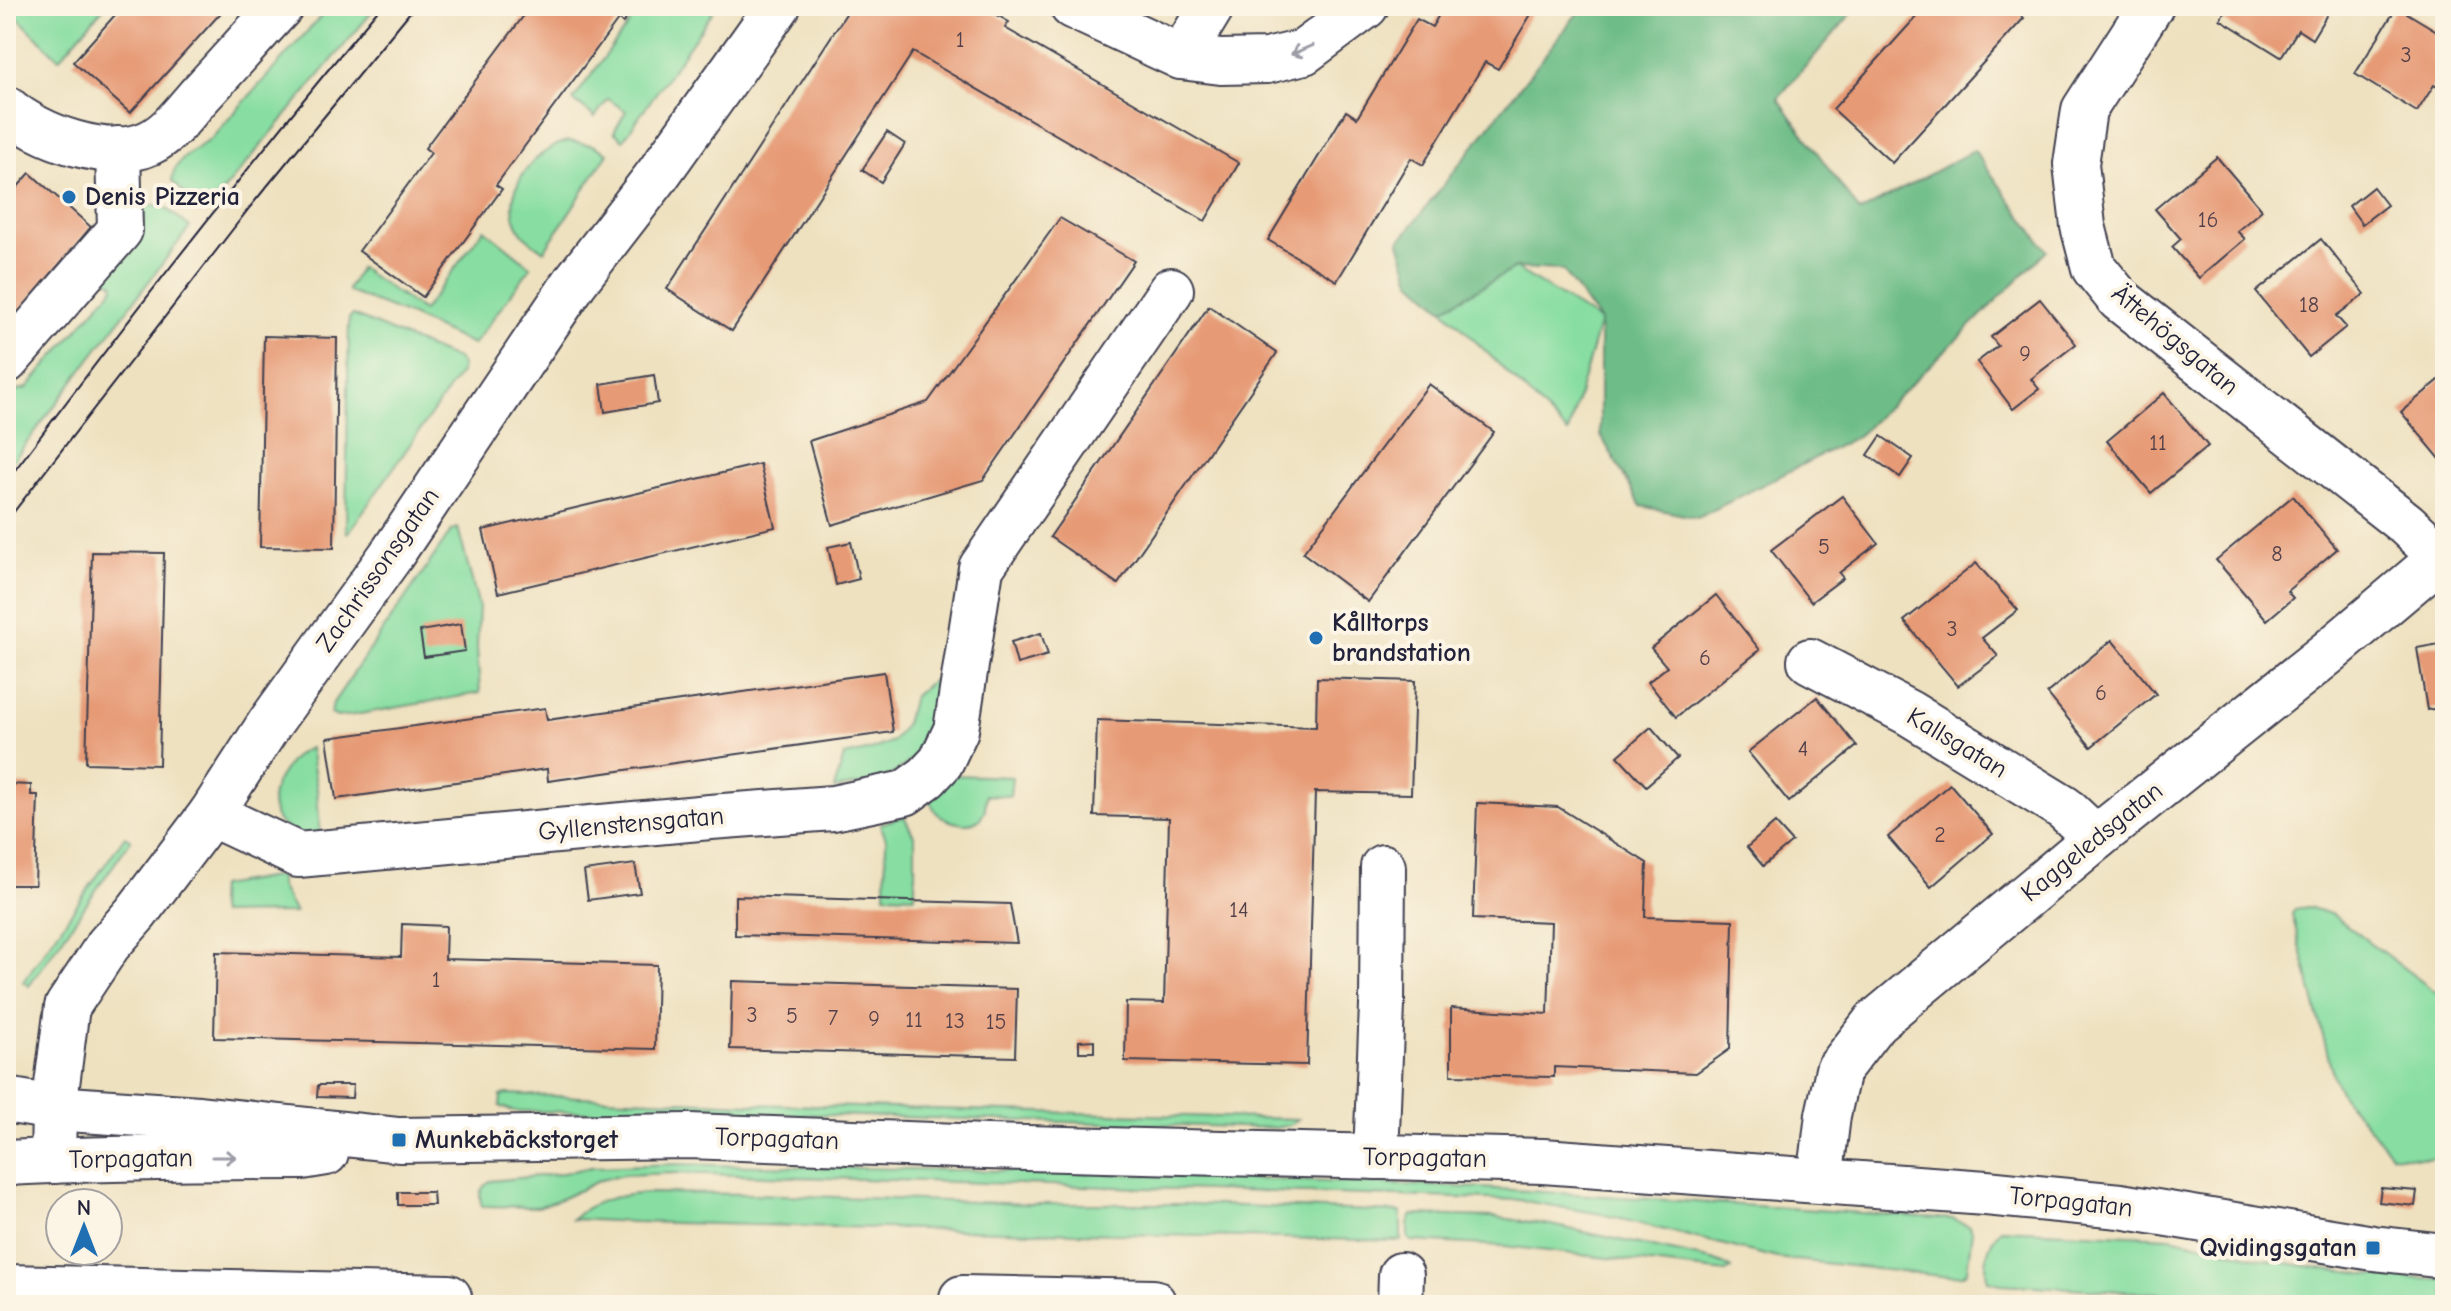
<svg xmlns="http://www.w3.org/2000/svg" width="2451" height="1311" viewBox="0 0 2451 1311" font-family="'Comic Neue',sans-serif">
  <rect width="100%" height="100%" fill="#fcf5e5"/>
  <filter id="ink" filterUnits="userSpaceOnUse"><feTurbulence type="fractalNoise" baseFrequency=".0125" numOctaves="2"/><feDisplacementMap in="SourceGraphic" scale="16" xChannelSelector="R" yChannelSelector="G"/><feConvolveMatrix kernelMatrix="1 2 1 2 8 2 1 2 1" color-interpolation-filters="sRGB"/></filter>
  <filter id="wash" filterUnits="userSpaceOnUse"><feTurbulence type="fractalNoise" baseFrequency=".006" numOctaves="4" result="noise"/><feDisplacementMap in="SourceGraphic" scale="32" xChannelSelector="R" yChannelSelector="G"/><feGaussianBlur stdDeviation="1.8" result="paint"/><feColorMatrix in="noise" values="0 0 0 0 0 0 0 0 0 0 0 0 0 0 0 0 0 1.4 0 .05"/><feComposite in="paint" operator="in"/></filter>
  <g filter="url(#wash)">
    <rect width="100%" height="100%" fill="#eee1c0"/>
    <g fill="#88dea2" stroke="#55806e" stroke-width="2">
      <path d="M6,6H105L59,59Z"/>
      <path d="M330,6H377L205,213L172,181C172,161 196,149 211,139Z"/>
      <path d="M642,6H717L623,140L614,132L626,111L608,99L595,117L573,100Z"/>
      <path d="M568,141L593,145L608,153L544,251C536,245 525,239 520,230C498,193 533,150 568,141Z"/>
      <path d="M147,204L163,206L190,227L6,470V398L14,391L27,388L114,287L113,283L89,274L139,209Z"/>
      <path d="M484,229L531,267L473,345L411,316L349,292L348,289L360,268L423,311Z"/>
      <path d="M1515,268L1600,321L1568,433L1443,309Z"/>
      <path d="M353,315L457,359L462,366L460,373L348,533L346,531L349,318Z"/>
      <path d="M458,528L479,607L477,647L480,693L354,715L337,717L331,714L333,703L452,530Z"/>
      <path d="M931,681H938C944,720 932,747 900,769C894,773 886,779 878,781C864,785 848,786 834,789L844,756L871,750L893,741L904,726L914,696Z"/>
      <path d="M310,748L317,789L320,835C314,835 306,835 300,834C268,826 266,797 282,773C290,761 296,753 310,748Z"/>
      <path d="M953,775L1012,777L1010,796L986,795C986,800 986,809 983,814C976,831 947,823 937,813C934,810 932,805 930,801Z"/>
      <path d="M904,816L915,838V896L885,895L886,839L880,824Z"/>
      <path d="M125,836L131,840L29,986L23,982Z"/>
      <path d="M280,876V886L295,913L220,914L218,902L219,886Z"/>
      <path d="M2308,907L2333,915L2445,999V1092H2443L2441,1114L2445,1115V1159L2392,1155L2341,1094L2333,1075L2292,914L2295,909Z"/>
      <path d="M506,1094L750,1104L1298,1119L1290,1125L1275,1128L825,1115L512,1111L500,1106L501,1096Z"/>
      <path d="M674,1164L1098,1173L1482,1188L1953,1219L1969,1226L1972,1231L1967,1271L1963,1275L1941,1276L1777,1258L1601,1214L1519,1200L673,1173L624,1175L600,1180L563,1198L538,1207L482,1206C478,1195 480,1188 490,1181L558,1174L591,1167Z"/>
      <path d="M646,1193L753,1194L1029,1204H1190L1401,1212V1241L635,1222L572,1219C594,1199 617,1196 646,1193Z"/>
      <path d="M1412,1215L1494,1217L1551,1225L1713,1260L1725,1265L1731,1269L1726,1272L1505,1246L1412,1241L1408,1238V1223Z"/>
      <path d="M2001,1229L2171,1237L2267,1260L2332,1270L2386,1277L2445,1280V1305H2281L2172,1294L2001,1284L1988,1281C1983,1264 1988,1241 2001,1229Z"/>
    </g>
    <path fill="#6ebd88" stroke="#487062" stroke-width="2" d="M1583,6H1858L1778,98L1860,212L1974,150L2047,251L1858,436L1698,518L1641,506L1600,434V321L1562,270L1515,268L1443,309L1411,280L1399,242Z"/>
    <g id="blocks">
      <g fill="#e69a75">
        <path d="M123,6H227L130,113L73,62Z"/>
        <path d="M531,6H636L623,23L618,20L496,185L502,189L423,297L359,251L431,153L425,148Z"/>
        <path d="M851,6H981L1009,22L1005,28L1239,163L1205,221L913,52L732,331L667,289Z"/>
        <path d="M1444,6H1536L1498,69L1485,62L1423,165L1411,158L1337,281L1268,240L1346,111L1357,118L1417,19L1432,27Z"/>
        <path d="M1926,6H2011L2024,18L1892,163L1833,109Z"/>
        <path d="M2228,6H2332L2312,39L2298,30L2281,57L2220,19Z"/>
        <path d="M2397,7L2445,36V91L2434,85L2417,112L2355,74Z"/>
        <path d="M887,132L905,144L881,182L862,170Z"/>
        <path d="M2217,157L2262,210L2237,231L2245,239L2199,278L2172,247L2181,239L2155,209Z"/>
        <path d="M30,173L91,227L6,327V200Z"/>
        <path d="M2373,187L2387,205L2362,224L2349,206Z"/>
        <path d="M1060,218L1134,261L983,480L832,525L809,441L928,402Z"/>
        <path d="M2321,239L2365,294L2336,316L2346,327L2309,357L2256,292Z"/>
        <path d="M2040,299L2076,344L2031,379L2039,389L2013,409L1977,362L1998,346L1991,337Z"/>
        <path d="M1209,306L1277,353L1118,584L1050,537Z"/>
        <path d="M264,336L337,338L334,548L260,547Z"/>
        <path d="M654,375L658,403L605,412L601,384Z"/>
        <path d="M2445,375V465L2401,412Z"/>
        <path d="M1429,384L1494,432L1368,602L1303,553Z"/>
        <path d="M2164,393L2208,446L2151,493L2107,441Z"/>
        <path d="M1881,436L1913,458L1900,477L1868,455Z"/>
        <path d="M760,464L775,527L498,593L483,530Z"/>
        <path d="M1842,496L1878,543L1839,573L1843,578L1811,602L1771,550Z"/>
        <path d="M2293,496L2337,549L2287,591L2293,598L2267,620L2216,560Z"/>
        <path d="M851,542L859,579L836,585L828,547Z"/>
        <path d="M92,552L164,553L159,765L86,763Z"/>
        <path d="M1976,563L2018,610L1982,638L1998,656L1958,686L1904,621Z"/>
        <path d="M1716,595L1760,650L1676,717L1648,682L1667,667L1651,648Z"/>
        <path d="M461,624L465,651L424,657L420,631Z"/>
        <path d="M1041,633L1048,655L1017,664L1011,642Z"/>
        <path d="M2112,640L2156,694L2091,747L2047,693Z"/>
        <path d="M2445,643V707L2427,710L2417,648Z"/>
        <path d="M884,672L893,732L548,781L547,769L336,799L327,738L545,708L547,720Z"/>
        <path d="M1317,678L1415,681L1411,794L1315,792L1307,1065L1125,1061L1126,1002L1164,1003L1169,818L1094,816L1097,720L1316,727Z"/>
        <path d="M1817,697L1857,746L1789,802L1748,752Z"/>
        <path d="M1651,727L1678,758L1646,786L1618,756Z"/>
        <path d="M6,784L31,785V795H38L35,885H6Z"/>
        <path d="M1950,784L1993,834L1931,887L1888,837Z"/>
        <path d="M1477,803L1558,807L1647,863L1645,917L1733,920L1730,1049L1696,1073L1554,1067V1077L1451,1075V1008L1548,1014L1551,922L1473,919Z"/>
        <path d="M1775,823L1792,842L1763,866L1747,847Z"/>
        <path d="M635,864L640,893L588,900L584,871Z"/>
        <path d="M735,896L1010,904L1017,943L735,935Z"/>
        <path d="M402,924L446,926L445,959L657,965L655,1049L214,1038L216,952L401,957Z"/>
        <path d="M732,981L1017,989L1015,1057L730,1049Z"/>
        <path d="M1094,1040V1052H1079V1041Z"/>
        <path d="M318,1085H353L352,1098L317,1097Z"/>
        <path d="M2381,1188L2417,1191L2415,1206L2379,1202Z"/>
        <path d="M398,1192H433L434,1205H398Z"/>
      </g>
    </g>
  </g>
  <g filter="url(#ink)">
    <use href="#blocks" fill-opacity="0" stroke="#413f4f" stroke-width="2"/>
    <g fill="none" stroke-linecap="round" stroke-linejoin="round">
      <g stroke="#413f4f" stroke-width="48">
        <g id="minor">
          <path d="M1072,6L1181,57L1221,62L1267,61L1304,52L1366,6"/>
          <path d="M2151,6L2084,110L2076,164L2083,226L2094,268L2119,299L2406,524L2441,557"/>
          <path d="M1181,57L1212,6"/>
          <path d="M6,108C38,136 108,162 149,143C169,134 184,113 198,97C226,67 253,36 281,6"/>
          <path d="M6,361L120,230L118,149"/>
          <path d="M1810,661L1909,713L2064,808L2096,838"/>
          <path d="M211,814L298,855L710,817L833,808L905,793L927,777L941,762L956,730L981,568L1171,290"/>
          <path d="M6,1100L54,1108L199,1118L399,1140L689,1136L986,1147L1543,1161L1986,1193L2120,1206L2373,1248L2445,1256"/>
          <path d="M1376,1157L1382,1005L1383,867"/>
          <path d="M53,1161L54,1108L67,1007L108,945L136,913L211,814L270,723L392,554L575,282L656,177L778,6"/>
          <path d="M6,1163C105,1158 203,1157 302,1157L326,1153"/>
          <path d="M1820,1181L1828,1115L1838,1070L1875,1022L2096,838L2329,652L2445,554"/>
          <path d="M6,1287L449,1297"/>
          <path d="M962,1305V1298L1153,1302"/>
          <path d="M1400,1305L1401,1275"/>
        </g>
      </g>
      <use href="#minor" stroke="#fff" stroke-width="44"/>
      <g stroke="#22223b" stroke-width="2">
        <path d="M6,482C127,321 251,161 381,6"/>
        <path d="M6,522L250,207L415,6"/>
      </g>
    </g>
    <defs><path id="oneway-shaft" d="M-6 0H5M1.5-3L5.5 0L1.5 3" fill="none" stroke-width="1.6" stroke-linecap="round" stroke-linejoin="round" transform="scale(2)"/></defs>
    <g stroke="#9c9ca7">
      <use href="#oneway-shaft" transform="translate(1302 50) rotate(157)"/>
      <use href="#oneway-shaft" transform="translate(224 1157)"/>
    </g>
  </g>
  <g fill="#1f6fb2" stroke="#fcf5e5" stroke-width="3">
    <circle cx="69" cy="197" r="8"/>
    <circle cx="1316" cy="638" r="8"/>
    <rect x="391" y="1132" width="16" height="16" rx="4"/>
    <rect x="2365" y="1240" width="16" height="16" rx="4"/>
  </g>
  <g text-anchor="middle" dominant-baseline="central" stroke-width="8" stroke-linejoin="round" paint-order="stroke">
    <g font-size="22" fill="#53404a">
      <text x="960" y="40">1</text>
      <text x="2406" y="55">3</text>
      <text x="2208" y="220">16</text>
      <text x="2309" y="305">18</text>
      <text x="2025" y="354">9</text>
      <text x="2158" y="443">11</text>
      <text x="1824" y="547">5</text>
      <text x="2277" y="554">8</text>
      <text x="1952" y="629">3</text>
      <text x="1705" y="658">6</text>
      <text x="2101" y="693">6</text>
      <text x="1803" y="749">4</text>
      <text x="1940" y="835">2</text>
      <text x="1239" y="910">14</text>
      <text x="436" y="980">1</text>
      <text x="752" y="1015">3</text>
      <text x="792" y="1016">5</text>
      <text x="833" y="1018">7</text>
      <text x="874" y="1019">9</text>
      <text x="914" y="1020">11</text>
      <text x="955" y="1021">13</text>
      <text x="996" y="1022">15</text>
    </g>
    <g font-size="26" font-weight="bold" fill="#22223b" stroke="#fcf5e5" text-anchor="start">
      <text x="85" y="197">Denis Pizzeria</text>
      <text x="1332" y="623">Kålltorps<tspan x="1332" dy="30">brandstation</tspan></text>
      <text x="415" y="1140">Munkebäckstorget</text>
      <text x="2357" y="1248" text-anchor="end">Qvidingsgatan</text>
    </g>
    <g font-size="26" fill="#22223b" stroke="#fcf5e5">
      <text transform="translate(2175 340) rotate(40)">Ättehögsgatan</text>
      <text transform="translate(378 570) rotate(-55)">Zachrissonsgatan</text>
      <text transform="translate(1957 743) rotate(31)">Kallsgatan</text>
      <text transform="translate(631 824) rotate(-5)">Gyllenstensgatan</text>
      <text transform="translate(2092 842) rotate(-39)">Kaggeledsgatan</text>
      <text transform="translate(777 1139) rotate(2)">Torpagatan</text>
      <text transform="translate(1425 1158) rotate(1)">Torpagatan</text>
      <text transform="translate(131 1159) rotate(-1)">Torpagatan</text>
      <text transform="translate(2071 1202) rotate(6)">Torpagatan</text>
    </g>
  </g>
  <rect width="2451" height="1311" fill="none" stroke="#fcf5e5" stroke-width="32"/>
  <g transform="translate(84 1227)"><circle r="38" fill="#fcf5e5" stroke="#a5a1a1" stroke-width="2"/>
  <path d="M0-6L14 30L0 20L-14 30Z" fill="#1f6fb2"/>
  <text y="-12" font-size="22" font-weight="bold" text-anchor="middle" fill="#22223b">N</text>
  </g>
</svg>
